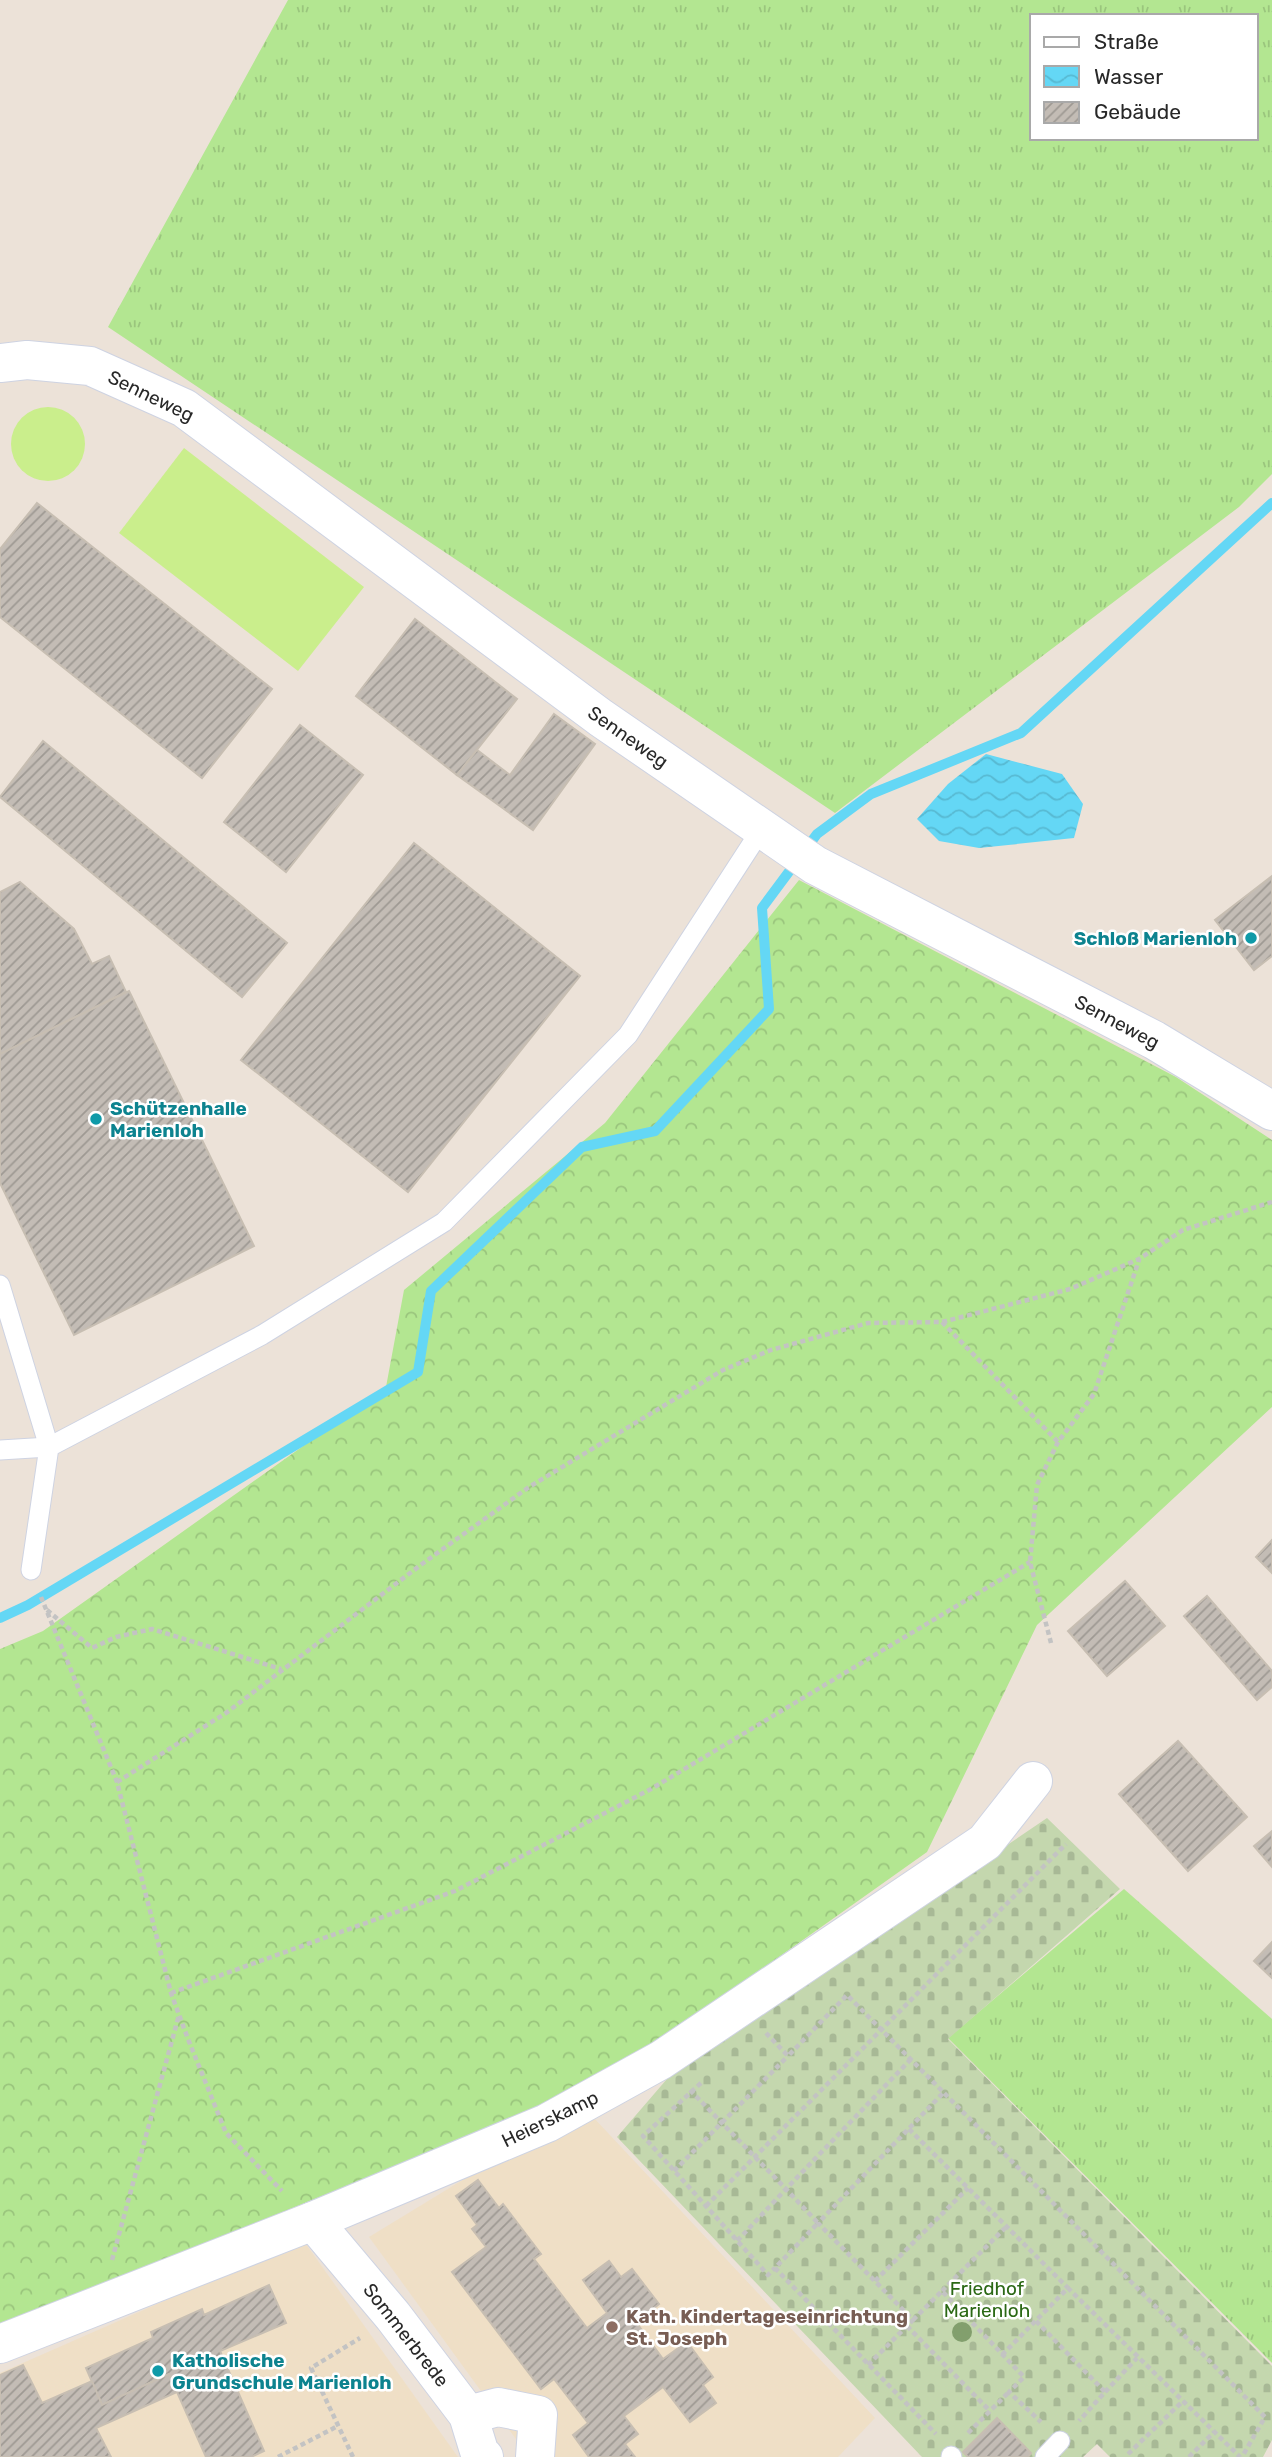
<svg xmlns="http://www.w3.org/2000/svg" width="1272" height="2457" viewBox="0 0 1272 2457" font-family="Rubik,sans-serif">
  <defs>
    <pattern id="grass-tufts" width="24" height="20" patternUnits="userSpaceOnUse" patternTransform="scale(1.75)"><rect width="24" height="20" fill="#b3e691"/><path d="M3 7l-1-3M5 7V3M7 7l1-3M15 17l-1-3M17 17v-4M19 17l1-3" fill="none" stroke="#9ac57d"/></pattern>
    <pattern id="forest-crowns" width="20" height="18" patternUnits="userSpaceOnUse" patternTransform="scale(1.75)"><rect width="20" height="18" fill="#b3e691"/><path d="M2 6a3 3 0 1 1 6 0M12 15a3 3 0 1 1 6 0" fill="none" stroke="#9ac57d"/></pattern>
    <pattern id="cemetery-stones" width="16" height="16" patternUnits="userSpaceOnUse" patternTransform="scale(1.75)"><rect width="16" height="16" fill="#c4d7ae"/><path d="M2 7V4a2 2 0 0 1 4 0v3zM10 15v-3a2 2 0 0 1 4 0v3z" fill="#a8b996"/></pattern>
    <pattern id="water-waves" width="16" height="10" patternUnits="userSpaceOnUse" patternTransform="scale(1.75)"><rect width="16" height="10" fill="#64d7f5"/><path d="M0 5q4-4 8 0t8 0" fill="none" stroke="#57b9d2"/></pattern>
    <pattern id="building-hatch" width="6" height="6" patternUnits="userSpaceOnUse" patternTransform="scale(1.75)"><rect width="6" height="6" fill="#c3bcb5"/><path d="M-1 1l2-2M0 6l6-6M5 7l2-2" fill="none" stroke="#9e9993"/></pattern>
  </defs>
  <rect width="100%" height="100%" fill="#ece2d8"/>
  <g fill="#efdfc6">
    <path d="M593,2117L875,2418L838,2457H529L369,2237L479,2170Z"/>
    <path d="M303,2240L458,2457H0V2373Z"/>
  </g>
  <g fill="url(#grass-tufts)" fill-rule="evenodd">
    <path d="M288,0H1272V474L1239,507L835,813L108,327ZM1032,16H1256V138H1032Z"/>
    <path d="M1124,1889L1272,2019V2363L948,2038Z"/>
  </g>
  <path fill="url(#forest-crowns)" d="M799,880L1176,1077L1272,1140V1407L1037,1625L927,1852L659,2042L538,2109L0,2326V1649L43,1631L386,1387L404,1290L605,1123Z"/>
  <path fill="url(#cemetery-stones)" d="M1047,1818L1120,1889L948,2039L1272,2366V2440L1263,2457H1110L1097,2444L1083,2457H922L617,2137L673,2072Z"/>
  <g fill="#caee8c">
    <circle cx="48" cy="444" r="37"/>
    <path d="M184,448L364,587L298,671L119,533Z"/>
  </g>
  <path fill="url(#water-waves)" d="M986,754L1062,774L1083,804L1074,838L979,848L939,841L917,819L948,784Z"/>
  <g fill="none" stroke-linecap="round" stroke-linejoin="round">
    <path stroke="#64d7f5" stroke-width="10" d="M0,1618L28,1605L418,1372L431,1291L582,1147L655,1131L769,1009L762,908L817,834L871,794L1021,733L1272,503"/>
  </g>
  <g fill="url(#building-hatch)" stroke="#c7beb2" stroke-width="2">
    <path d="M37,503L272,689L202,778L0,617V549Z"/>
    <path d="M415,619L517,699L457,775L356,696Z"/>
    <path d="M554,714L595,744L533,830L457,775L477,750L510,775Z"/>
    <path d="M300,725L363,775L286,872L224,822Z"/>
    <path d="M43,741L287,943L242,997L0,797Z"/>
    <path d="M414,843L580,976L408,1192L241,1060Z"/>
    <path d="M1272,876V956L1254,970L1215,920Z"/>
    <path d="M20,882L74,929L92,964L109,956L126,992L0,1054V892Z"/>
    <path d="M129,991L254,1246L74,1335L0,1183V1054Z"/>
    <path d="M1272,1540V1573L1256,1557Z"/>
    <path d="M1125,1581L1165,1626L1107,1676L1068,1631Z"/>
    <path d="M1207,1596L1272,1671V1687L1257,1700L1184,1616Z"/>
    <path d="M1178,1741L1247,1817L1188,1871L1119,1794Z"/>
    <path d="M1272,1831V1867L1254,1846Z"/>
    <path d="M1272,1942V1978L1254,1961Z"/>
    <path d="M478,2180L499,2208L503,2204L541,2254L534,2259L587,2328L607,2313L583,2280L609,2261L621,2277L632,2269L659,2304L636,2322L663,2359L687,2342L713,2377L703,2385L716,2403L690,2422L663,2387L624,2416L638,2434L625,2444L635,2457H589L573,2435L588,2423L554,2379L541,2389L452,2272L486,2247L472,2229L477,2225L456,2196Z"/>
    <path d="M269,2285L286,2323L220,2351L264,2451L251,2457H206L169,2374L102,2405L86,2368L153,2338L151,2332L202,2309L204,2315Z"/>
    <path d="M23,2365L42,2403L92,2381L102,2405L169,2374L177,2392L96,2428L111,2457H0V2375Z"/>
    <path d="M997,2418L1031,2453L1028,2457H968L963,2452Z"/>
  </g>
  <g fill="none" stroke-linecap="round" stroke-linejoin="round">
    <g stroke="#ced3e2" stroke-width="21">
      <g id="lane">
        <path d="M0,1285L49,1447L0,1450"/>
        <path d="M31,1570L49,1447L262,1335L444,1222L628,1035L761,830"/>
        <path d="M951,2456L952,2457"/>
        <path d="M1045,2457L1060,2441"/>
      </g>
    </g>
    <g stroke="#ced3e2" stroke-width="40">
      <g id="street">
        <path d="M0,363L27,360L90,366L184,408L601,718L815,865L1154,1040L1272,1111"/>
        <path d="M313,2221L393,2316L468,2415L480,2454L484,2457"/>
        <path d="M0,2344L313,2221L547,2123L661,2060L985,1842L1033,1781"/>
        <path d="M468,2415L498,2407L538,2415L535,2457"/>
      </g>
    </g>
    <g stroke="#c3c3c3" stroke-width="4.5" stroke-dasharray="5 3.5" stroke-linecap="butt">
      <path d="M942,1322L1058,1442"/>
      <path d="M41,1597L117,1782L171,1993L188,2039L226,2133L282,2191"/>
      <path d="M47,1610L92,1648L116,1637L152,1629L281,1669"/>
      <path d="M1051,1643L1030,1562L1037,1485L1058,1442L1094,1394L1139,1260"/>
      <path d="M117,1782L226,1713L422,1564L529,1487L723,1370L771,1350L868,1323L942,1322L1070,1289L1139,1259L1183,1230L1272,1202"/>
      <path d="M171,1993L455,1891L651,1789L1030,1562"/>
      <path d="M766,2033L788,2056L847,1995L1265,2417L1242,2457"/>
      <path d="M911,2059L786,2189L818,2223L775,2268L936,2434"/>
      <path d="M701,2083L643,2136L768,2275L775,2268"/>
      <path d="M690,2090L786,2189L737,2241"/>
      <path d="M909,2129L1068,2288"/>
      <path d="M674,2171L788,2056"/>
      <path d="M706,2206L1066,1844"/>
      <path d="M112,2260L179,2015"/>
      <path d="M875,2281L968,2188"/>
      <path d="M942,2291L1005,2228"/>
      <path d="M913,2320L942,2291L1024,2377L1009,2392L1041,2422"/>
      <path d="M1036,2321L1105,2392L1079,2421"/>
      <path d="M907,2326L990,2411"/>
      <path d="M1002,2355L1068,2288L1240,2457"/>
      <path d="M868,2365L913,2320L818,2223L944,2092"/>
      <path d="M1105,2392L1137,2358"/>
      <path d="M968,2433L1009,2392"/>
      <path d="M1128,2454L1183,2401"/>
      <path d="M278,2457L336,2427"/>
      <path d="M353,2457L311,2368L360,2338"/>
      <path d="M1189,2457L1214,2432"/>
    </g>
    <use href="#lane" stroke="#fff" stroke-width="19"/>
    <use href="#street" stroke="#fff" stroke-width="38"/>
  </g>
  <circle fill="#829f6d" cx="962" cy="2332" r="10"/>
  <g fill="#0f9aa8" stroke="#fff" stroke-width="2.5">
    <circle cx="1251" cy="938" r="7"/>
    <circle cx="96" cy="1119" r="7"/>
    <circle cx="158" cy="2371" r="7"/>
  </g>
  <circle fill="#8d6e63" stroke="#fff" stroke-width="2.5" cx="612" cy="2327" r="7"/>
  <g text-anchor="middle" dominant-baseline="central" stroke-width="5" stroke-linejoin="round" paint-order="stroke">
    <g font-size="19" fill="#282828" stroke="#fff">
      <text transform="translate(151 396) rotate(26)">Senneweg</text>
      <text transform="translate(628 737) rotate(35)">Senneweg</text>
      <text transform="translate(1117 1022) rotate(28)">Senneweg</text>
      <text transform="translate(550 2119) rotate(-26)">Heierskamp</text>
      <text transform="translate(406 2335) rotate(52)">Sommerbrede</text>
    </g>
    <g font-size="19" font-weight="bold" fill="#0d838f" stroke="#fff" text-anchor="start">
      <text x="1237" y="938" text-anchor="end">Schloß Marienloh</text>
      <text x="110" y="1108">Schützenhalle<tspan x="110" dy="22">Marienloh</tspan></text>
      <text x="172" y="2360">Katholische<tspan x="172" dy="22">Grundschule Marienloh</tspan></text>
    </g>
    <g font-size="19" fill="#2b6815" stroke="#fff">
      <text x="987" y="2288">Friedhof<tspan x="987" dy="22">Marienloh</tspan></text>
    </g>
    <g font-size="19" font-weight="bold" fill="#785e54" stroke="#fff" text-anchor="start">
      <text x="626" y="2316">Kath. Kindertageseinrichtung<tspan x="626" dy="22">St. Joseph</tspan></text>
    </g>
  </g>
  <rect x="1030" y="14" width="228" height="126" fill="#ffffff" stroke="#a9a9a9" stroke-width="2"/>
  <rect x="1044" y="37" width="35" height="10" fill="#ffffff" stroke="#a9a9a9" stroke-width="2"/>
  <text x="1094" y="49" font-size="21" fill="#282828">Straße</text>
  <rect x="1044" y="66" width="35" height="21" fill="url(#water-waves)" stroke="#a9a9a9" stroke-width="2"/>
  <text x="1094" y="84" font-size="21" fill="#282828">Wasser</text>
  <rect x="1044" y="102" width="35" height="21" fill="url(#building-hatch)" stroke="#a9a9a9" stroke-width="2"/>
  <text x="1094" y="119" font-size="21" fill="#282828">Gebäude</text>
</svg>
